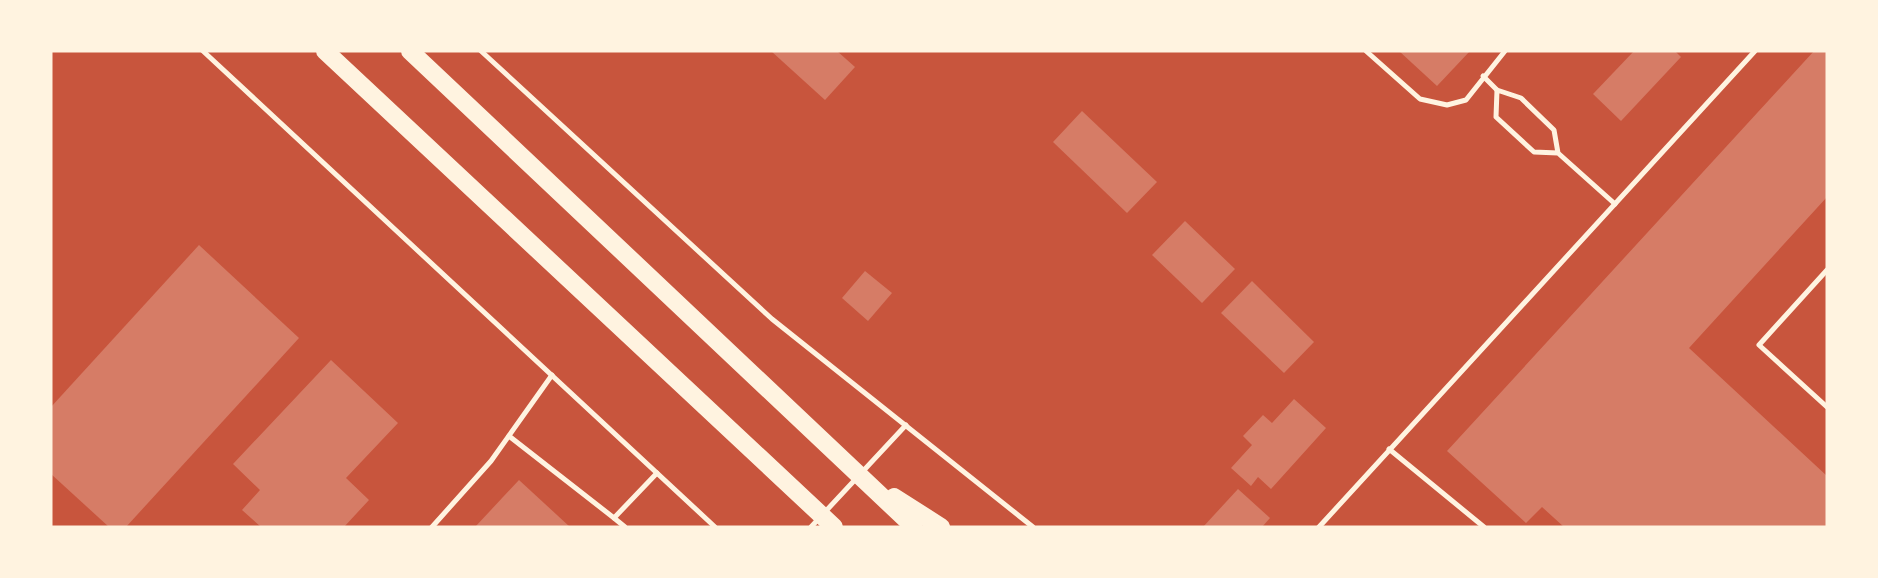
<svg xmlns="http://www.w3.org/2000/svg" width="1878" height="578" viewBox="0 0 1878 578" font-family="Ubuntu,sans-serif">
  <rect width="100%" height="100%" fill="#c8553d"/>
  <g fill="#d67c66">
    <path d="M771,51H837L855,67L825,100Z"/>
    <path d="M1399,51H1470L1437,86Z"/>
    <path d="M1634,51H1675L1681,57L1621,121L1593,94Z"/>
    <path d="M1814,51H1827V197L1689,348L1827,476V527H1564L1542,507L1526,523L1447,451Z"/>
    <path d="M1082,111L1157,182L1127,213L1053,142Z"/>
    <path d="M1185,221L1235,269L1202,303L1152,255Z"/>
    <path d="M199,245L299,338L126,527H109L51,474V407Z"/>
    <path d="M865,271L892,293L868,321L842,298Z"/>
    <path d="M1252,281L1314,342L1284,373L1221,313Z"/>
    <path d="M331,360L398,423L346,478L369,500L344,527H261L242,510L260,490L233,464Z"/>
    <path d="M1294,399L1326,428L1271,489L1258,477L1251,486L1231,468L1252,445L1243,436L1263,415L1272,423Z"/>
    <path d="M519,480L570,527H475Z"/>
    <path d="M1238,489L1270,518L1262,527H1203Z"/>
  </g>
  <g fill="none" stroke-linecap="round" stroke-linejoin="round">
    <g stroke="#fff3e0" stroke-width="5">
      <path d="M203,51L715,527"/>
      <path d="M481,51L772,319L1033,527"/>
      <path d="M1366,51L1420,99L1447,105L1466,100L1505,51"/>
      <path d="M1483,76L1497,90"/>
      <path d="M1558,153L1534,152L1496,117L1497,90L1521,98L1554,130L1558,153L1615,204"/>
      <path d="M1827,270L1759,345L1827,407"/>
      <path d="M509,436L614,518L657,473"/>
      <path d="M1389,449L1484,527"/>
      <path d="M614,518L625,527"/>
      <path d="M432,527L491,461L552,375"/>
      <path d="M811,527L906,425"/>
      <path d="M1319,527L1755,51"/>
    </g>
    <g stroke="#fff3e0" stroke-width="18">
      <path d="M325,51L834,527"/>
      <path d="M410,51L914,527"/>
      <path d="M894,497L941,527"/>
    </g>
  </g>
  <rect width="1878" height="578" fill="none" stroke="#fff3e0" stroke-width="105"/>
</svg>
